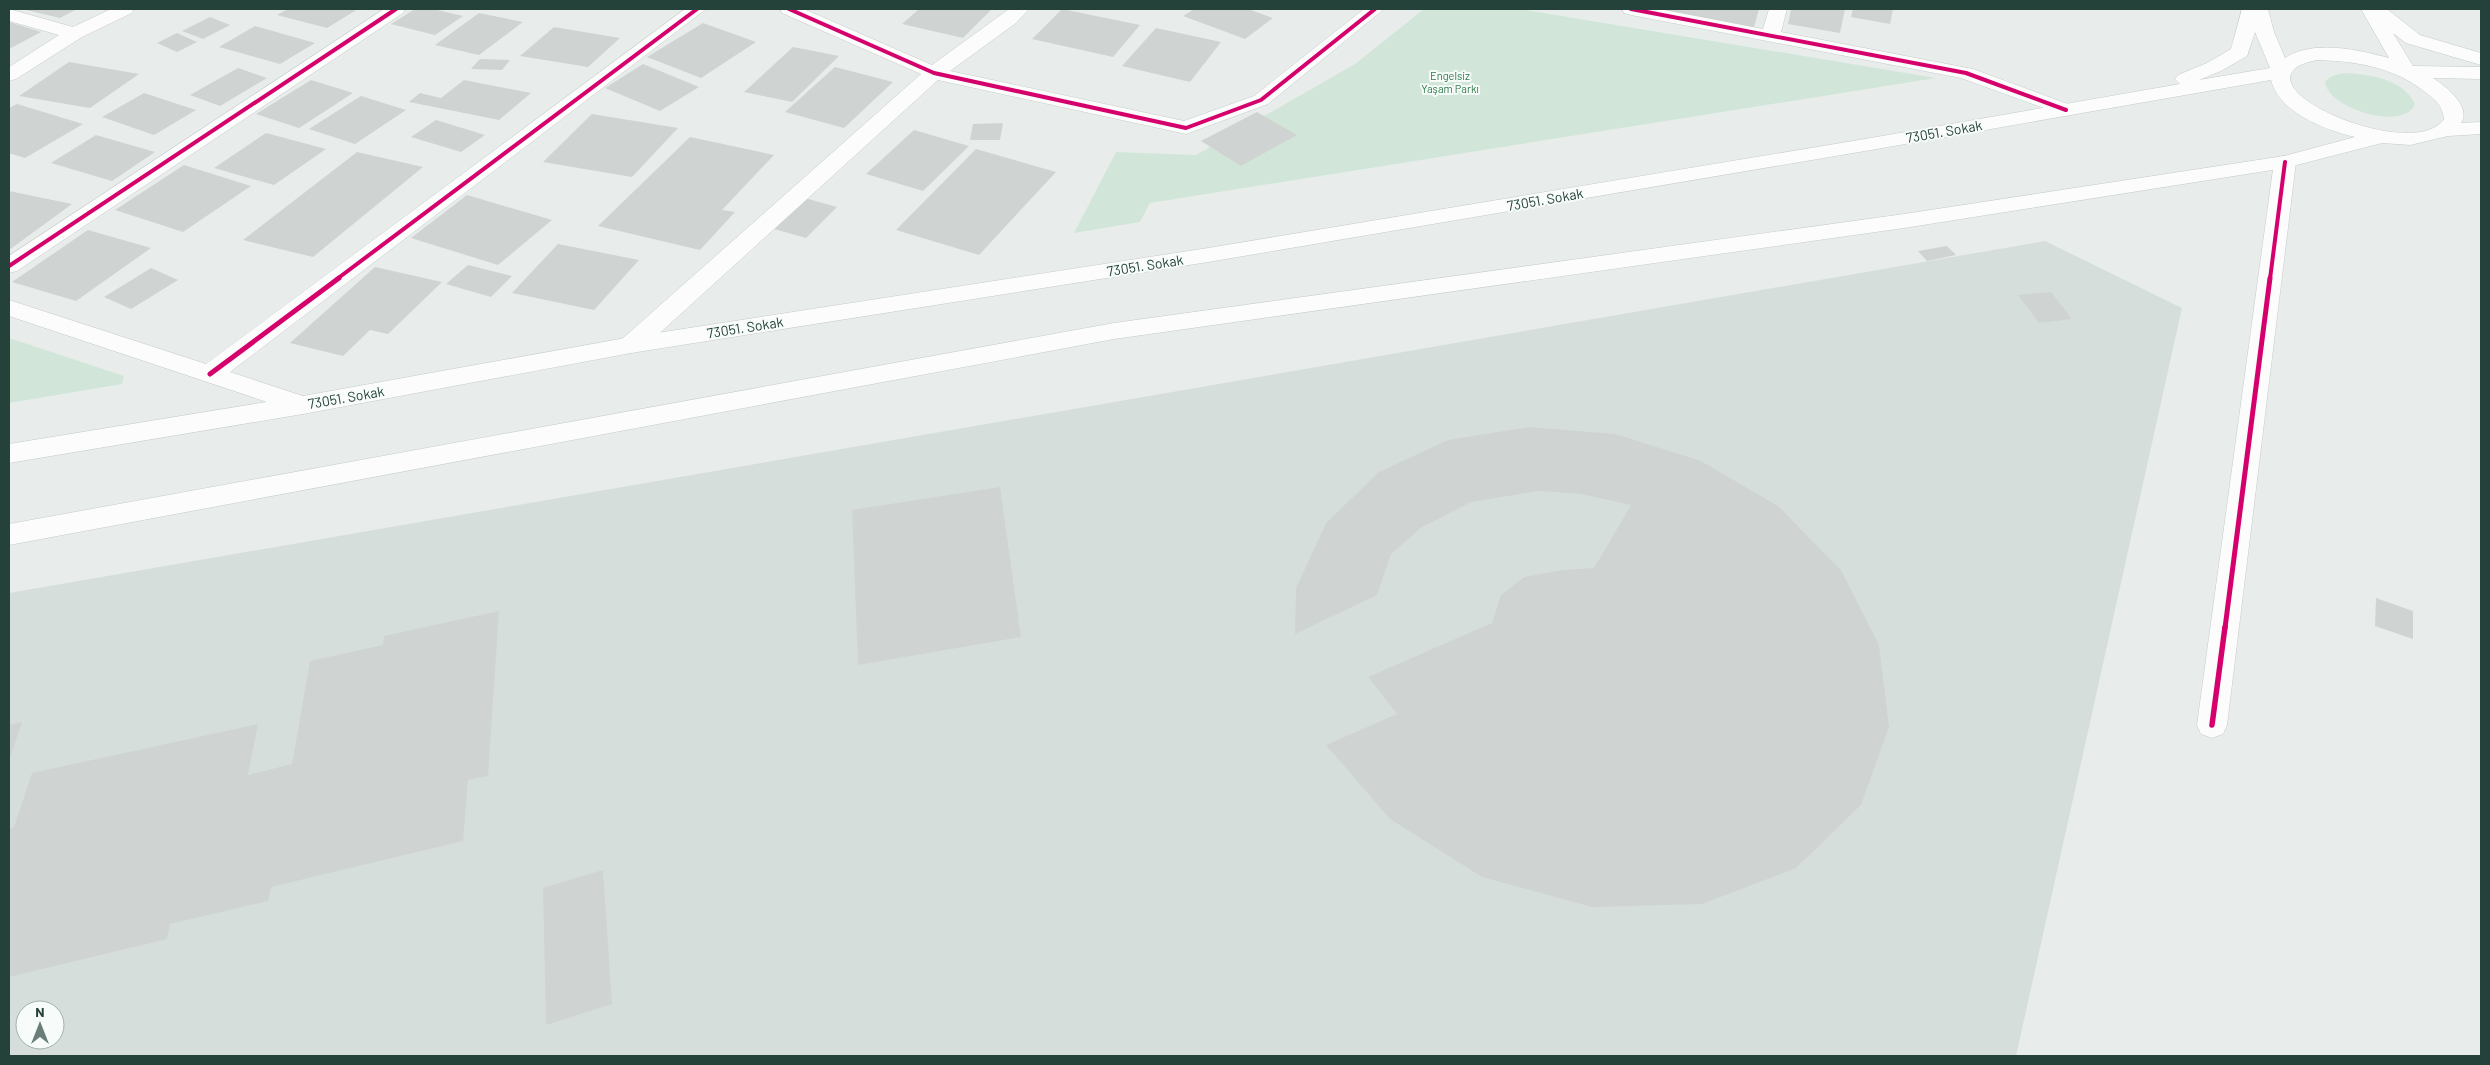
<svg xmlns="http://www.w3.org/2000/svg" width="2490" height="1065" viewBox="0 0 2490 1065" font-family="Barlow,sans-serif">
  <rect width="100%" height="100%" fill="#e8edeb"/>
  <path fill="#d6dedb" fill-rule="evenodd" d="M2045,241L2182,308L2016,1056H9V593ZM25,1010H55V1040H25Z"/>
  <g fill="#d1e6d8">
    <path d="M1424,9H1519L1936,78L1150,203L1140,222L1074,233L1116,152L1196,155L1355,64Z"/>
    <path d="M2348,73C2372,75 2404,80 2415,104C2405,132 2328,109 2325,82C2331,74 2339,74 2348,73Z"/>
    <path d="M9,338L124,376L122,384L9,403Z"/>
  </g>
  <g fill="#cfd4d2">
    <path d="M22,9H77L60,18Z"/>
    <path d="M288,9H358L327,28L277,15Z"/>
    <path d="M415,9H433L463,16L435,35L391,24Z"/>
    <path d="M919,9H992L963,38L902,24Z"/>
    <path d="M1062,9L1140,25L1113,57L1032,39Z"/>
    <path d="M1194,9H1248L1273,18L1245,39L1183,16Z"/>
    <path d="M1659,9H1759L1754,27Z"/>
    <path d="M1791,9H1845L1840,33L1788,24Z"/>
    <path d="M1853,9H1893L1890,24L1851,17Z"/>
    <path d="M479,13L523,22L479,55L435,45Z"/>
    <path d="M210,17L230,25L203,39L182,31Z"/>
    <path d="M9,22L41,32L9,49Z"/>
    <path d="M703,23L756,42L701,78L647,57Z"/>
    <path d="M255,26L315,43L280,64L219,47Z"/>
    <path d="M554,27L620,38L588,67L520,56Z"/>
    <path d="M1156,28L1221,42L1190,82L1122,66Z"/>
    <path d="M177,33L197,42L177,52L157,43Z"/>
    <path d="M793,47L839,56L792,102L744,92Z"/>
    <path d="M480,59L510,60L502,70L471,69Z"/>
    <path d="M69,62L139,74L90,108L19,96Z"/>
    <path d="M643,64L699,87L660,111L605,88Z"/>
    <path d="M835,67L893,82L844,128L785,112Z"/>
    <path d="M238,68L267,78L220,106L190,95Z"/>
    <path d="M311,80L353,93L299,128L256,114Z"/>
    <path d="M464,80L531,93L499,120L409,102L420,93L441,98Z"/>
    <path d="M144,93L196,110L154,135L102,117Z"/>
    <path d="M361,96L406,110L355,144L309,129Z"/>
    <path d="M17,104L83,124L25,158L9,153V108Z"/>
    <path d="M1257,112L1297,135L1241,166L1201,141Z"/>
    <path d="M592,114L678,128L632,177L543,162Z"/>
    <path d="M436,120L485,135L461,152L411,137Z"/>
    <path d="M1003,123L1000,140H970L973,124Z"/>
    <path d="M914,130L969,146L923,191L866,174Z"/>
    <path d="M266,133L326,149L274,185L214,168Z"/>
    <path d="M96,135L155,152L112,181L51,163Z"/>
    <path d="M690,137L774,155L722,210L735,212L700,250L598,226Z"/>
    <path d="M976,149L1056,172L979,255L896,230Z"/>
    <path d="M357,152L423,167L313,257L243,240Z"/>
    <path d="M184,165L251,186L183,232L115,210Z"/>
    <path d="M9,191L72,204L9,250Z"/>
    <path d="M467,195L552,220L498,265L411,238Z"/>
    <path d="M805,198L837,207L806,238L774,229Z"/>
    <path d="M88,230L151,248L76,301L12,282Z"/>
    <path d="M558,244L639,260L594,310L512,293Z"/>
    <path d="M1947,246L1956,255L1927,261L1918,251Z"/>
    <path d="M468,265L512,276L491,297L446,284Z"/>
    <path d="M375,267L442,282L388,334L370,330L343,356L290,343Z"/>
    <path d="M151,268L178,280L131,309L104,297Z"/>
    <path d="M2051,292L2072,319L2039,323L2018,295Z"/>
    <path d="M1529,427L1615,434L1701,461L1778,506L1841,570L1879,645L1889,727L1861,805L1796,868L1702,904L1592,907L1482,877L1390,819L1326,745L1397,714L1368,677L1492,623L1501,595L1524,577L1562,570L1594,568L1631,505L1581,494L1539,491L1471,502L1422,527L1391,554L1377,595L1295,634L1296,588L1326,523L1379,472L1448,440Z"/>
    <path d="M1000,487L1021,637L858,665L852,510Z"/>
    <path d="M2376,598L2413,611V639L2375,626Z"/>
    <path d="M499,611L488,776L468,780L463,841L271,887L268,901L170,924L167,939L9,977V829L14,827L32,773L258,724L248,775L292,764L310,661L383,645L384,636Z"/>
    <path d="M22,722L9,761V725Z"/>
    <path d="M603,870L612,1004L546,1025L543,888Z"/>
  </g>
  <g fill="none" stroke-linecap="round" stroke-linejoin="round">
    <g stroke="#c5cac8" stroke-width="1">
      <g id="street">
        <path d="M9,9L73,27L111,9H134L132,13L82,37L16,79L9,81V67L59,35L9,21Z"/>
        <path d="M384,9H405L403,13L17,271L9,273V256Z"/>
        <path d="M685,9H706L230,372L312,399L316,405L312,411L303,414L9,316V300L206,364Z"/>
        <path d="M780,9H804L932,65L1009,9H1029L1016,23L950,71L1184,121L1254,96L1364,9H1384L1268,104L1186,134L938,80L640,351L631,353L622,351L619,345L622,339L921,74L782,13Z"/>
        <path d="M1622,9H1659L1763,29L1769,9H1787L1781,32L1973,69L2073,106L2076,110L2073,114L2066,116L1961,78L1631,15L1624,13Z"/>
        <path d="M2285,156L2293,157L2296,162L2227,725L2223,734L2212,738L2201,734L2197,725L2274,162L2277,157Z"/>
      </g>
    </g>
    <g stroke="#c3cbc8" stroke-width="1">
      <path id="secondary" d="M2242,9H2268L2274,32L2285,58C2314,39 2359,50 2389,58L2361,9H2387L2420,35L2481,53V65L2406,43L2393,33L2413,66L2481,67V79L2433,78C2445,86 2472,106 2461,123L2481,122V134L2448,136L2410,145L2382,143L2285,168L1904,228L1114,339L9,545V524L1114,323L1904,214L2284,156L2355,137C2326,130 2279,113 2271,80L1865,151L1208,262L631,353L303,414L9,463V444L303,396L631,337L1208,248L1865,139L2180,84L2175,79L2178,75L2207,63L2231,49ZM2255,32L2270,68L2199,80L2221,71L2247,56ZM2317,60C2355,61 2394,67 2425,92C2436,100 2442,105 2444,119C2417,160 2268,101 2293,71C2298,64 2309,62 2317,60Z"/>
    </g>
    <use href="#street" fill="#fcfcfc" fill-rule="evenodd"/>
    <use href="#secondary" fill="#fcfcfc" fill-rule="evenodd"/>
    <g stroke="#f7fbf9" stroke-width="6">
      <g id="cycleway-far2">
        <path d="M789,9L934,73L1186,128L1261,100L1375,9"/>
        <path d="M1631,9L1966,73L2066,110"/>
        <path d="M9,266L396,9"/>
        <path d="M337,279L697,9"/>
        <path d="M2270,279L2285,162"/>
      </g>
    </g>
    <g stroke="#f7fbf9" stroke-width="8">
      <g id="cycleway-far1">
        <path d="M210,374L339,278"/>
        <path d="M2225,628L2270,278"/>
      </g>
    </g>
    <g stroke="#f7fbf9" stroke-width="9">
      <path id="cycleway" d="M2212,725L2225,627"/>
    </g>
    <use href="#cycleway-far2" stroke="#d6006c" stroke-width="4"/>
    <use href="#cycleway-far1" stroke="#d6006c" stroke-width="5"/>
    <use href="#cycleway" stroke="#d6006c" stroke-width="5.5"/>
  </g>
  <g text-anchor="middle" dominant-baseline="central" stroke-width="4" stroke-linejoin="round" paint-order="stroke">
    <g font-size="11" fill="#2d7a4b" stroke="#f7fbf9">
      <text x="1450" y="75">Engelsiz<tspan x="1450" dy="13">Yaşam Parkı</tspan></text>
    </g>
    <g font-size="14" fill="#24423a" stroke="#f7fbf9">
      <text transform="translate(1944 131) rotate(-10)">73051. Sokak</text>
      <text transform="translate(1545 199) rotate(-10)">73051. Sokak</text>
      <text transform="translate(1145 265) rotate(-9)">73051. Sokak</text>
      <text transform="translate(745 327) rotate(-9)">73051. Sokak</text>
      <text transform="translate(346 397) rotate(-10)">73051. Sokak</text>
    </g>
  </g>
  <rect width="2490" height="1065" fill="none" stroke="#24423a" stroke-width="20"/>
  <g transform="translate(40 1025)"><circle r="24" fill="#f7fbf9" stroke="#a3b1ad"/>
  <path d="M0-4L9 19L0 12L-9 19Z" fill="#697e78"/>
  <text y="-8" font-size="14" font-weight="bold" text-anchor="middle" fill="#24423a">N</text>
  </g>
</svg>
